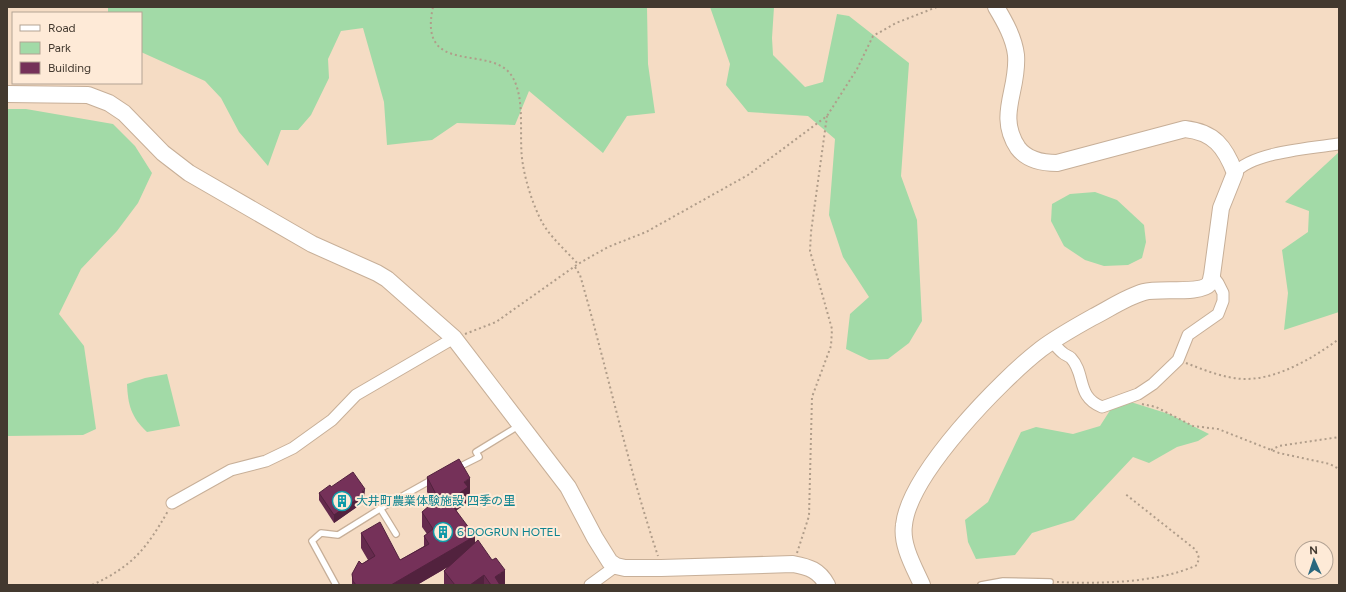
<svg xmlns="http://www.w3.org/2000/svg" width="1346" height="592" viewBox="0 0 1346 592" font-family="Figtree,'Noto Sans JP',sans-serif">
  <rect width="100%" height="100%" fill="#f5dcc4"/>
  <g fill="#a2daa7">
    <path d="M108,7H647L648,64L655,113L627,116L603,153L529,91L515,125L457,123L432,140L387,145L384,102L363,28L341,31L328,59L329,78L311,115L298,130H281L268,166L239,132L221,98L205,81L141,52V13H108Z"/>
    <path d="M710,7H774L772,38L773,55L805,87L823,82L837,14L849,16L909,63L901,176L917,220L922,321L909,343L888,359L869,360L846,349L850,314L869,297L843,257L829,215L835,139L808,116L748,112L726,85L730,64Z"/>
    <path d="M7,109H26L113,124L135,146L152,173L138,203L117,231L81,269L59,314L84,346L96,429L83,435L7,436Z"/>
    <path d="M1339,152V312L1284,330L1288,293L1282,250L1308,232L1309,211L1285,202Z"/>
    <path d="M1095,192L1117,200L1144,225L1146,242L1142,258L1128,265L1104,266L1085,260L1064,246L1051,221L1052,204L1070,194Z"/>
    <path d="M167,374L180,426L147,432C131,417 128,405 127,384L145,378Z"/>
    <path d="M1118,398L1169,414L1209,434L1198,441L1177,447L1149,463L1133,457L1074,520L1032,533L1015,555L976,559L968,542L965,520L988,502L1021,432L1036,427L1073,434L1100,426Z"/>
  </g>
  <g fill="none" stroke-linecap="round" stroke-linejoin="round">
    <g stroke="#c7af98" stroke-width="8">
      <g id="lane">
        <path d="M457,468L479,457L476,452L520,425"/>
        <path d="M380,508L396,534"/>
        <path d="M336,585L312,541L321,533L338,535L383,507L433,479"/>
        <path d="M981,585L1003,581L1050,582"/>
      </g>
    </g>
    <g stroke="#c7af98" stroke-width="13">
      <g id="street">
        <path d="M1235,173C1252,152 1312,148 1339,144"/>
        <path d="M1052,341C1055,345 1059,350 1063,353C1065,355 1069,356 1071,358C1086,374 1076,397 1102,407L1138,394L1153,384L1178,360L1188,335L1218,314L1223,301V293L1218,283L1212,275"/>
        <path d="M172,503L231,470L266,461L293,448L332,420L356,395L454,338"/>
        <path d="M590,585L616,566"/>
      </g>
    </g>
    <g stroke="#c7af98" stroke-width="18">
      <g id="secondary">
        <path d="M7,94L88,95L109,103L124,113L163,153L189,173L312,244L377,273L387,279L454,338L568,487L595,538L610,562L616,566L625,568H661L793,564C809,567 819,570 827,585"/>
        <path d="M922,585C914,567 901,545 904,525C909,474 1001,380 1041,349C1057,337 1075,327 1093,317C1109,309 1126,297 1144,292C1158,288 1201,294 1209,284C1211,282 1211,278 1212,275L1221,208L1235,173C1225,147 1214,132 1185,129L1057,163C1043,163 1027,160 1018,148C996,115 1019,90 1016,55C1014,38 1005,22 996,7"/>
      </g>
    </g>
    <g stroke="#b09d8a" stroke-width="2" stroke-dasharray="2 3" stroke-linecap="butt">
      <path d="M433,7C417,79 494,42 513,78C526,101 518,139 523,165C526,184 536,215 547,230C556,242 568,253 578,264"/>
      <path d="M575,267L580,275C607,368 627,464 658,556"/>
      <path d="M465,334L496,322L578,264L608,247L646,232L748,175L827,116L857,69L873,36L896,23L937,7"/>
      <path d="M1186,363C1204,370 1224,378 1243,379C1277,380 1313,358 1339,339"/>
      <path d="M1142,404L1156,407L1193,426L1218,429L1279,453L1330,464L1339,469"/>
      <path d="M1271,450L1279,446L1339,437"/>
      <path d="M797,553L809,516L812,397L831,346L832,329L810,251L811,232L827,116"/>
      <path d="M1057,582C1099,584 1159,583 1197,565L1199,558L1196,550L1124,493"/>
      <path d="M92,585C133,566 146,549 168,511"/>
    </g>
    <use href="#lane" stroke="#fff" stroke-width="5.5"/>
    <use href="#street" stroke="#fff" stroke-width="11"/>
    <use href="#secondary" stroke="#fff" stroke-width="16"/>
  </g>
  <g fill="#652a4d">
    <path d="M427,477L470,493L468,495V502L456,510L475,542L505,585H444V571L448,567L417,585H352V574L362,564L368,560L361,548V533L400,560L424,546V536L427,534L422,527V512L433,503L427,492Z"/>
    <path d="M331,487L365,497L364,502L334,523L319,500V493Z"/>
  </g>
  <g fill="#52223e">
    <path d="M470,478V493L468,495V502L449,516V501L464,482Z"/>
    <path d="M365,489L364,502L334,523V515Z"/>
    <path d="M475,536V551L417,585H391Z"/>
    <path d="M505,570V585H495V577Z"/>
    <path d="M484,575V585H470Z"/>
  </g>
  <g fill="#753159" stroke="#52223e">
    <path d="M459,459L470,478L464,482L468,487L449,501L475,536L391,585H356L353,581L352,574L359,561L362,564L375,556L361,533L380,522L400,560L429,544L424,536L433,529L422,512L438,498L427,477Z"/>
    <path d="M353,472L365,489L362,491L364,494L334,515L319,493L330,485L331,487Z"/>
    <path d="M478,540L492,560L496,558L505,570L495,577L500,585H491L484,575L470,585H455L444,571Z"/>
  </g>
  <defs>
    <g id="building-ring" transform="scale(1)"><circle r="9.5" fill="#feead7" stroke="#0f9aa8" stroke-width="1.5"/><path d="M-4-6H4V6H1V3H-1V6H-4ZM-2.5-4.3h1.7v1.8h-1.7ZM.8-4.3h1.7v1.8H.8ZM-2.5-1h1.7V.8h-1.7ZM.8-1h1.7V.8H.8Z" fill="#0f9aa8"/></g>
  </defs>
  <g fill-rule="evenodd">
    <use href="#building-ring" x="342" y="501"/>
    <use href="#building-ring" x="443" y="532"/>
  </g>
  <g text-anchor="middle" dominant-baseline="central" stroke-width="4" stroke-linejoin="round" paint-order="stroke">
    <g font-size="12" fill="#0d838f" stroke="#feead7" text-anchor="start">
      <text x="356" y="501">大井町農業体験施設 四季の里</text>
      <text x="457" y="532">6 DOGRUN HOTEL</text>
    </g>
  </g>
  <rect width="1346" height="592" fill="none" stroke="#43392f" stroke-width="16"/>
  <rect x="12" y="12" width="130" height="72" fill="#feead7" stroke="#b3a394"/>
  <rect x="20" y="25" width="20" height="6" fill="#ffffff" stroke="#b3a394"/>
  <text x="48" y="32" font-size="12" fill="#43392f">Road</text>
  <rect x="20" y="42" width="20" height="12" fill="#a2daa7" stroke="#b3a394"/>
  <text x="48" y="52" font-size="12" fill="#43392f">Park</text>
  <rect x="20" y="62" width="20" height="12" fill="#753159" stroke="#b3a394"/>
  <text x="48" y="72" font-size="12" fill="#43392f">Building</text>
  <g transform="translate(1314 560) rotate(357)"><circle r="19" fill="#feead7" stroke="#b3a394"/>
  <path d="M0-3L7 15L0 10L-7 15Z" fill="#2a677e"/>
  <text y="-6" font-size="11" font-weight="bold" text-anchor="middle" fill="#43392f">N</text>
  </g>
</svg>
